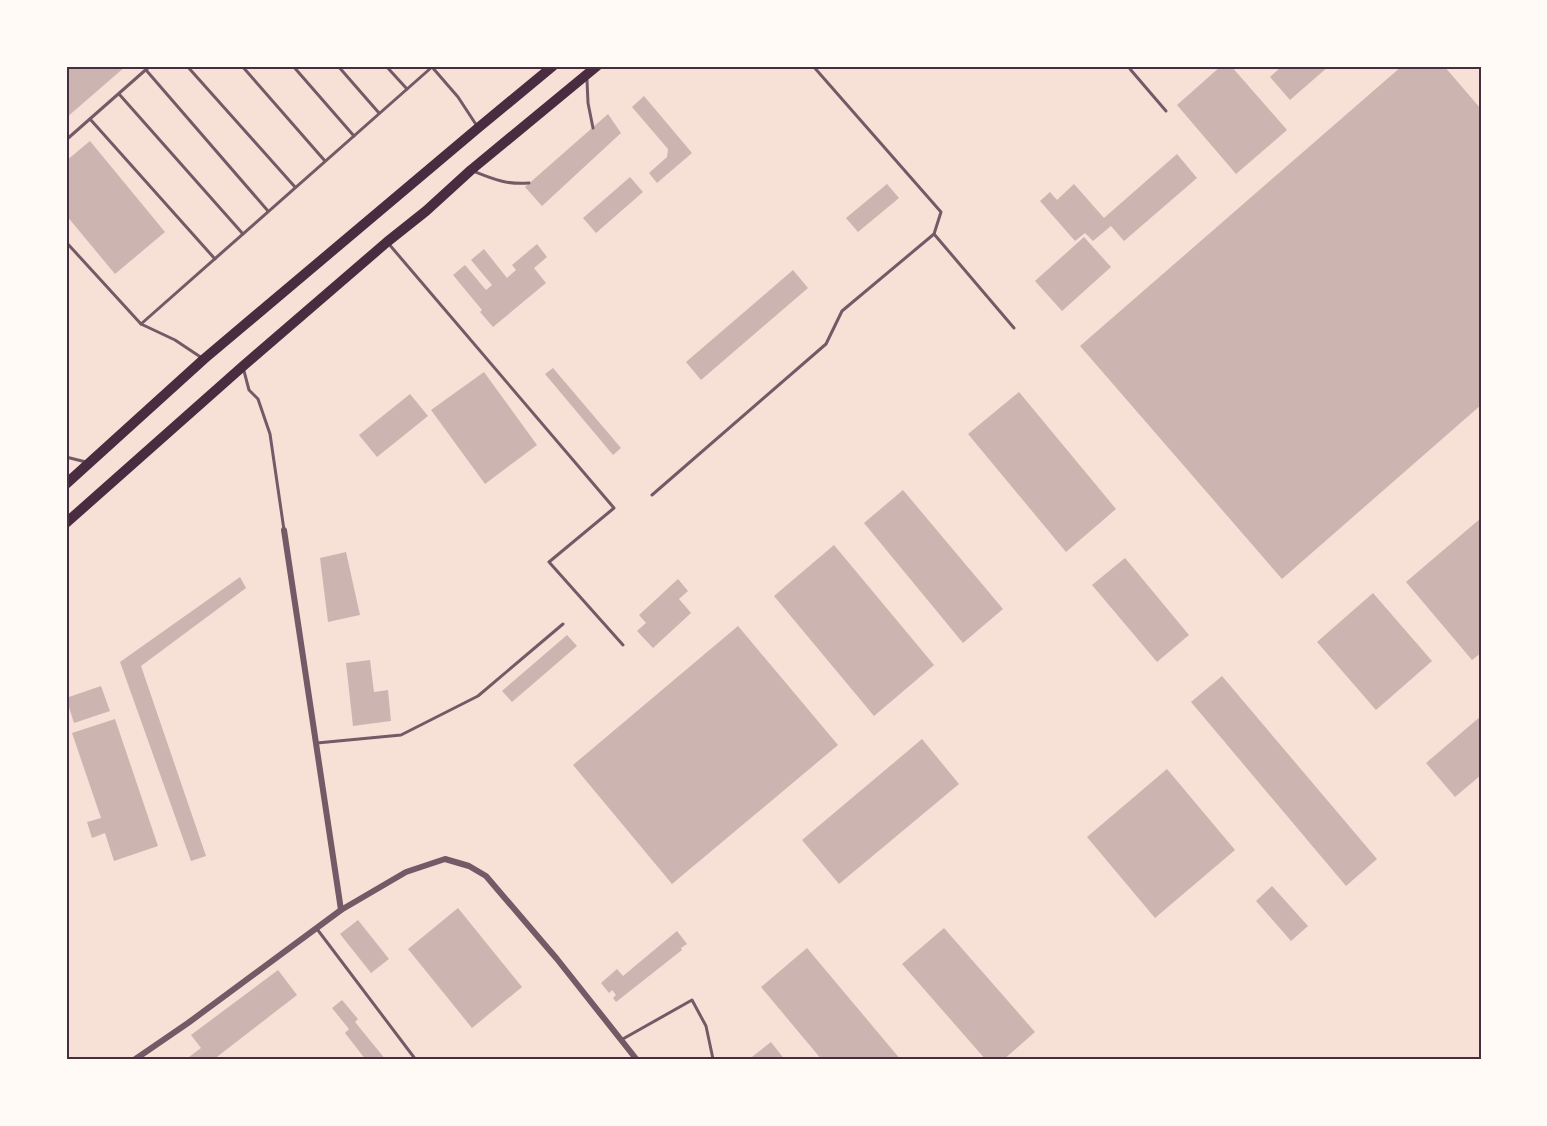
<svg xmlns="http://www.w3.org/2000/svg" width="1547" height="1126" viewBox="0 0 1547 1126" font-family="'Golos Text',sans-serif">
  <rect width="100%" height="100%" fill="#f7e1d7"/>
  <g fill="#ccb4b1">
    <path d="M66,66H126L66,118Z"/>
    <path d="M1221,66H1231L1287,130L1236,174L1177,105Z"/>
    <path d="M1282,66H1329L1290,100L1270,77Z"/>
    <path d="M1402,66H1444L1481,109V405L1282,579L1080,346Z"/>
    <path d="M644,96L692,153L657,183L649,173L667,157L668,149L632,107Z"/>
    <path d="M608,114L621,133L542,206L525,187Z"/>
    <path d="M90,141L165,232L115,274L66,215V161Z"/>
    <path d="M1177,154L1197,178L1124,241L1111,226L1093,241L1085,233L1075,241L1040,201L1050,192L1057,200L1074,184L1104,218Z"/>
    <path d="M630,177L643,192L596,233L583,218Z"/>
    <path d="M887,184L899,198L858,232L846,218Z"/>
    <path d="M1084,237L1111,267L1062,311L1035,281Z"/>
    <path d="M537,244L547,257L534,268L546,283L493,327L480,312L482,310L453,275L465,265L486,290L492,285L471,260L484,249L507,278L516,270L512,265Z"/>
    <path d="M793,270L808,288L701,380L686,362Z"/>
    <path d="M553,368L621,448L613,455L545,374Z"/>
    <path d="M484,372L537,445L485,484L431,410Z"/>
    <path d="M1019,392L1116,509L1066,552L968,434Z"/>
    <path d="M410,394L428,416L377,457L359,435Z"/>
    <path d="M903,490L1003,609L963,643L864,523Z"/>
    <path d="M1481,518V653L1472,660L1406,582Z"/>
    <path d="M834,545L934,665L874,716L774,596Z"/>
    <path d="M346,552L360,615L328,622L320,558Z"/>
    <path d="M1125,558L1189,635L1157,662L1092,585Z"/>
    <path d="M240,577L246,588L141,666L206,856L191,861L120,662Z"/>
    <path d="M678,579L688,591L679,599L691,613L653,648L637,631L646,623L639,615Z"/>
    <path d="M1373,593L1432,661L1376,710L1317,642Z"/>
    <path d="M738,626L838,745L672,884L573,765Z"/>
    <path d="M567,635L577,646L512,702L502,691Z"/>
    <path d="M370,660L374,692L388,690L391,721L353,726L346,663Z"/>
    <path d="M1222,676L1377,859L1346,886L1191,702Z"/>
    <path d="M101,686L110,711L74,723L66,698Z"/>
    <path d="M1481,716V775L1455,797L1426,763Z"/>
    <path d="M115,719L158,846L114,861L105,833L92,838L87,822L101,818L72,733Z"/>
    <path d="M922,739L959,784L839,884L802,840Z"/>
    <path d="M1167,769L1235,850L1155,918L1087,837Z"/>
    <path d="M1272,886L1308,926L1291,941L1256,901Z"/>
    <path d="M458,908L522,987L472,1028L408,949Z"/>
    <path d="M358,920L389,959L371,973L340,934Z"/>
    <path d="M944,928L1035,1032L1003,1060H986L902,964Z"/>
    <path d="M677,931L687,944L681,948L682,950L616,1002L613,998L616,995L612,990L609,993L601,983L617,969L623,976Z"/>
    <path d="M807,948L901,1060H822L761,987Z"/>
    <path d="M278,970L297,995L213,1060H185L201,1048L191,1035Z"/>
    <path d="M342,1000L358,1019L355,1022L386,1060H366L345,1033L349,1029L332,1008Z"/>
    <path d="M771,1042L785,1060H748Z"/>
  </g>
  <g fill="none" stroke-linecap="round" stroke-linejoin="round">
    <g stroke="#755966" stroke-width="3">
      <path d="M187,66L295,187"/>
      <path d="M242,66L325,161"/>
      <path d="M293,66L354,136"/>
      <path d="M338,66L379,113"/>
      <path d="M386,66L407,89"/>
      <path d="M813,66L941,212L934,234L1014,328"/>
      <path d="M1134,66L1130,69L1166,111"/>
      <path d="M432,67L458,97L477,126"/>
      <path d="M146,70L268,211"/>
      <path d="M587,80L588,103L593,128"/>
      <path d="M119,94L243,234"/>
      <path d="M90,119L215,259"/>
      <path d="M66,140L150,66"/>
      <path d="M473,171C493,179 507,185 529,183"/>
      <path d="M66,242L141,324L175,340L202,358"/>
      <path d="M388,243L614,508L549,562L623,645"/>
      <path d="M141,324L432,67"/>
      <path d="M244,371L249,390L258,399L270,434L284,530"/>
      <path d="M66,457L86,462"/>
      <path d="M652,495L826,344L842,311L934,234"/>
      <path d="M317,743L401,735L478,696L563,624"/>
      <path d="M317,929L416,1060"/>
      <path d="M621,1040L692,1000L706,1026L713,1059L712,1060"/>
    </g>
    <g stroke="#755966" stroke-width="6">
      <path d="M284,530L341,910"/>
      <path d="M134,1060L188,1023L341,910L406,872L445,859L469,866L486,876L557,959L637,1060"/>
    </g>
    <g stroke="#4a2c40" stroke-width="10">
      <path d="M66,484L204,359L478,128L553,66"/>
      <path d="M66,523L242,367L387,242L426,211L471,170L597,66"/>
    </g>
  </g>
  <rect width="1547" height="1126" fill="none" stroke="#fffaf5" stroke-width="135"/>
  <rect x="68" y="68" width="1412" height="990" fill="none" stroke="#4a2c40" stroke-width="2"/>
</svg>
